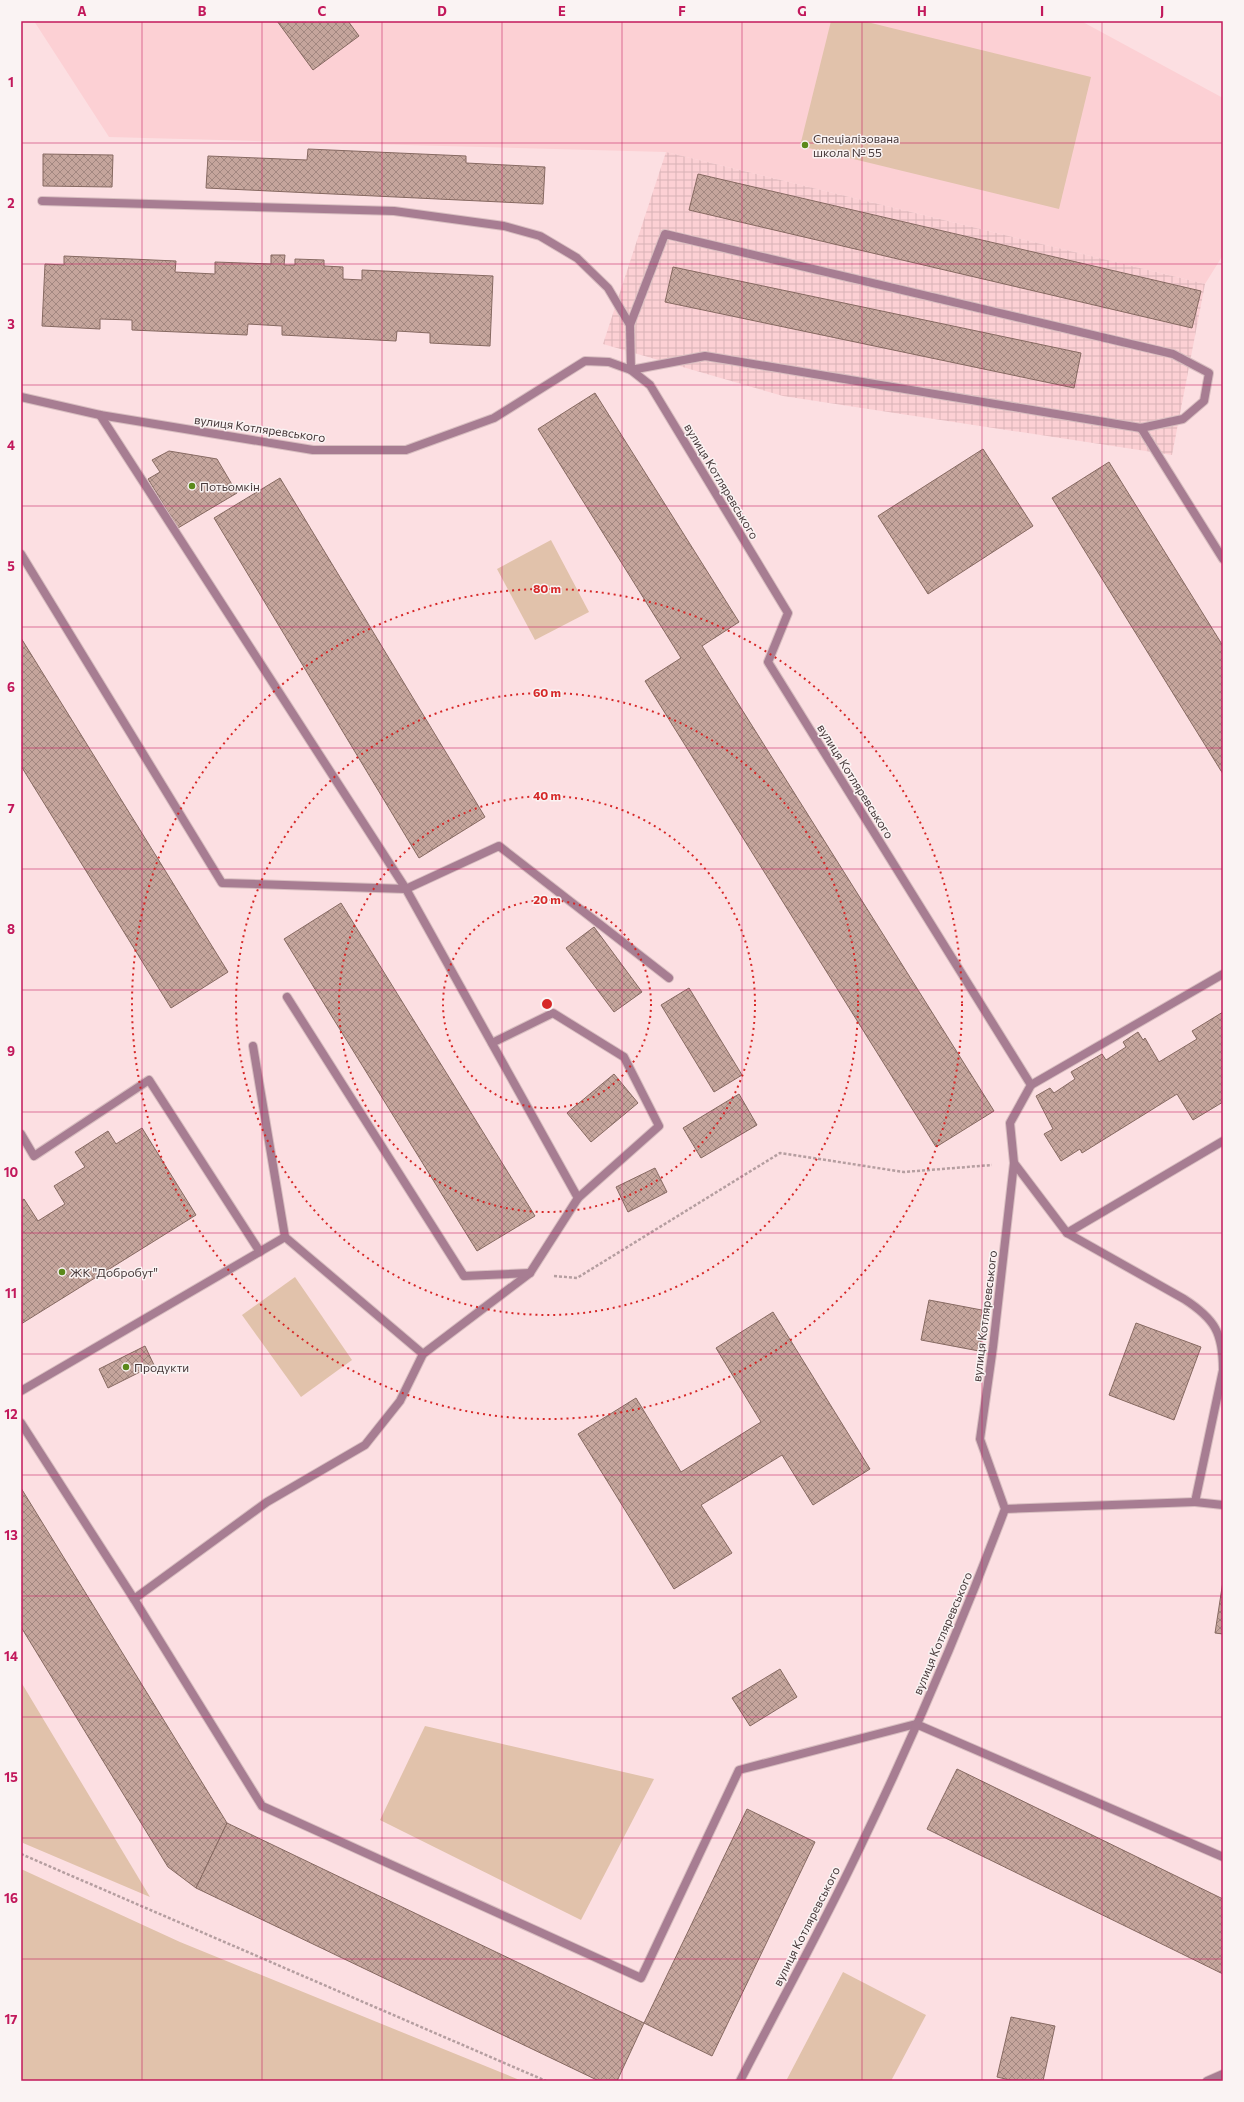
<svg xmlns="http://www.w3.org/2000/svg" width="1244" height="2102" viewBox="0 0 1244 2102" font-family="Commissioner,sans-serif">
  <defs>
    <pattern id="industrial-grid" width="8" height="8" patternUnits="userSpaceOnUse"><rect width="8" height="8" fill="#fcd0d4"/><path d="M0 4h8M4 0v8" fill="none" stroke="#d9b3b7"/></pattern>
    <pattern id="building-cross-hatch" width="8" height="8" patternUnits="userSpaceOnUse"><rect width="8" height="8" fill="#c5a59c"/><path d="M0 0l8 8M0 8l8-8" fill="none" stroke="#a28780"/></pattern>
  </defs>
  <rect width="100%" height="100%" fill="#fcdfe2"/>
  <path fill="#fcd0d4" d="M34,21H1081L1223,98V255L1205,284L666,152L109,137Z"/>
  <path fill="url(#industrial-grid)" d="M666,152L1205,284L1172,455L783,396L603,344Z"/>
  <g fill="#e1c2ab">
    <path d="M831,21H863L1091,77L1059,209L800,146Z"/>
    <path d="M551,540L589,612L535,640L497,569Z"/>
    <path d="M295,1277L352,1360L301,1397L242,1315Z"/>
    <path d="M21,1682L150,1897L23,1843L21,1836Z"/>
    <path d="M425,1726L654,1779L581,1920L380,1820Z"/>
    <path d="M21,1869L180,1942L522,2081H21Z"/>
    <path d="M843,1972L926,2015L891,2081H786Z"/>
  </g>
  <g fill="url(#building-cross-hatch)" stroke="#866961">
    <path d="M277,21H348L359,36L313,70Z"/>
    <path d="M308,149L466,156V163L545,167L543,204L206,188L208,156L307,160Z"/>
    <path d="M43,154L113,155L112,187L43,186Z"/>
    <path d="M698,174L1201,291L1192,328L689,210Z"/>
    <path d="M271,255H285L284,265H295V259L324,260V266L343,267V279L362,280V270L493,276L490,346L430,343V333L397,331L396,341L282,335V326L248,324L247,335L132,330V320L100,319V329L42,326L45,264L64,265V256L176,261L175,272L215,274V262L271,264Z"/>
    <path d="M673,267L1081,353L1074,388L665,302Z"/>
    <path d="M595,393L739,622L702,646L994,1111L936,1147L645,681L681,658L538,429Z"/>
    <path d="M983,449L1033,526L928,594L878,516Z"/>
    <path d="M169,451L217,459L237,493L178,528L148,479L160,472L152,460Z"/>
    <path d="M1109,462L1223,646V774L1052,498Z"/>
    <path d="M280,478L485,817L419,858L214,518Z"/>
    <path d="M21,638L228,972L171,1008L21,766Z"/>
    <path d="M341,903L535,1216L477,1251L284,939Z"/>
    <path d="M594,927L642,992L614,1012L566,948Z"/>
    <path d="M689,988L742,1075L714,1092L661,1005Z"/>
    <path d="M1223,1012V1102L1193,1120L1177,1094L1082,1153L1080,1149L1061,1161L1044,1134L1053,1129L1036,1096L1050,1088L1054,1093L1075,1079L1071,1072L1102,1054L1106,1060L1126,1047L1123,1042L1138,1032L1143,1040L1145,1038L1159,1062L1197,1039L1192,1031Z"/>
    <path d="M614,1074L638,1103L591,1142L567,1113Z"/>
    <path d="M739,1094L757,1125L701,1158L683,1128Z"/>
    <path d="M142,1128L196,1215L21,1324V1201L24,1199L38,1221L65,1204L54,1186L85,1167L75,1152L108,1131L116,1144Z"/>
    <path d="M655,1168L667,1192L628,1212L616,1187Z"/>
    <path d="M929,1300L987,1311L979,1351L921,1340Z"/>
    <path d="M773,1312L870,1469L813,1505L782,1455L701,1505L732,1553L674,1589L578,1434L636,1398L681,1472L761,1422L716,1348Z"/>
    <path d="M1136,1323L1201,1347L1174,1420L1109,1395Z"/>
    <path d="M145,1346L154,1365L108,1388L99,1369Z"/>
    <path d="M21,1488L227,1823L196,1888L168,1867L21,1627Z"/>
    <path d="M1223,1581V1634L1215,1633Z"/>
    <path d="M780,1669L797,1697L750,1726L732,1698Z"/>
    <path d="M957,1769L1223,1899V1974L927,1829Z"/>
    <path d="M747,1809L815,1842L712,2056L644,2023Z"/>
    <path d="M227,1823L644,2023L617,2081H599L196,1888Z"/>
    <path d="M1011,2017L1055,2026L1043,2081H1014L997,2077Z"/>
  </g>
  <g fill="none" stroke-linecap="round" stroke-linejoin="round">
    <g stroke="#d8bec0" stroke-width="10">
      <g id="service">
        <path d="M42,201L394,211L504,226L540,236L577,258L608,288L630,325L631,370L705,356L1141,428L1183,419L1204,401L1209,373L1173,354L665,234L630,325"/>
        <path d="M100,415L406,889L499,846L669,978"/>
        <path d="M1141,428L1223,559"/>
        <path d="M21,554L222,883L406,889L578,1198L530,1273L423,1354L400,1401L365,1445L267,1502L134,1599"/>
        <path d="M287,997L464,1276L530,1273"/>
        <path d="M492,1043L553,1013L624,1057L659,1126L578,1198"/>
        <path d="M1031,1085L1223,974"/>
        <path d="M1067,1233L1223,1141"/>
        <path d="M285,1237L423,1354"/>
        <path d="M21,1391L285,1237L253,1046"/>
        <path d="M21,1423L134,1599L262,1806L641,1978L739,1770L916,1724L1223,1857"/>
        <path d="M1005,1509L1195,1502"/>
      </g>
    </g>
    <g stroke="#d8bec0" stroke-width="10">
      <g id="minor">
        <path d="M21,397L100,415L313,450H406L494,418L585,361L609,362L631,370L650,385L788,613L768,662L1031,1085L1010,1123L1014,1163L1067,1233L1184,1299C1215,1319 1223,1333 1223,1370L1195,1502L1223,1505"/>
        <path d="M21,1134L34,1156L149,1080L260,1252"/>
        <path d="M740,2081C781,2001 825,1922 863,1841C915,1733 963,1621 1005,1509L980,1439L993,1347L1014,1163"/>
        <path d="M1207,2081L1223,2074"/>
      </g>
    </g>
    <g stroke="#b59ea0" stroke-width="2.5" stroke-dasharray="3 2" stroke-linecap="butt">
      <path d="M554,1276L577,1278L780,1153L904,1172L992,1165"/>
      <path d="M21,1854L546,2081"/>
    </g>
    <use href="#service" stroke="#a77d92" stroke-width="8"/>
    <use href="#minor" stroke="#a77d92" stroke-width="8"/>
  </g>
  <path fill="none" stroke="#c2185b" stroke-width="1" stroke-opacity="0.55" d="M142,21V2081M262,21V2081M382,21V2081M502,21V2081M622,21V2081M742,21V2081M862,21V2081M982,21V2081M1102,21V2081M21,143H1223M21,264H1223M21,385H1223M21,506H1223M21,627H1223M21,748H1223M21,869H1223M21,990H1223M21,1112H1223M21,1233H1223M21,1354H1223M21,1475H1223M21,1596H1223M21,1717H1223M21,1838H1223M21,1959H1223"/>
  <g fill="none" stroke="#d62828" stroke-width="2" stroke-dasharray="2 4">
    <circle cx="547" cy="1004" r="104"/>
    <circle cx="547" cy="1004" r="208"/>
    <circle cx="547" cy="1004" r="311"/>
    <circle cx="547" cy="1004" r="415"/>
  </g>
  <g fill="#5b891b" stroke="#faf3f3" stroke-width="1.5">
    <circle cx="805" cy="145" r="4"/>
    <circle cx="192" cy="486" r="4"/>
    <circle cx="62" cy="1272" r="4"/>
    <circle cx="126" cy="1367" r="4"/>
  </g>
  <g text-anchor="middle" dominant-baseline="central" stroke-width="3" stroke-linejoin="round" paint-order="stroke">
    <g font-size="12" fill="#463839" stroke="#faf3f3" text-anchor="start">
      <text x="813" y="138">Спеціалізована<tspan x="813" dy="14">школа № 55</tspan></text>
      <text x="200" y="486">Потьомкін</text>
      <text x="70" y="1272">ЖК "Добробут"</text>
      <text x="134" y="1367">Продукти</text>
    </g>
    <g font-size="12" fill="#463839" stroke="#faf3f3">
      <text transform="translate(260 428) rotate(8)">вулиця Котляревського</text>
      <text transform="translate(722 481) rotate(59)">вулиця Котляревського</text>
      <text transform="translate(856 781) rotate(58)">вулиця Котляревського</text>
      <text transform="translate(984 1316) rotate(-83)">вулиця Котляревського</text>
      <text transform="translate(942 1633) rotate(-67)">вулиця Котляревського</text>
      <text transform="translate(806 1926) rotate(-63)">вулиця Котляревського</text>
    </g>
  </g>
  <circle cx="547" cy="1004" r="6" fill="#d62828" stroke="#faf3f3" stroke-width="2"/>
  <g font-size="12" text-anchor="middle" font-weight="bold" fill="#d62828" stroke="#faf3f3" stroke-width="3" stroke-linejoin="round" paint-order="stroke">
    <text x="547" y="593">80 m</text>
    <text x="547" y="697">60 m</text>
    <text x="547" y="800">40 m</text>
    <text x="547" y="904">20 m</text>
  </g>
  <rect width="1244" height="2102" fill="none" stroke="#faf3f3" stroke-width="44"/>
  <rect x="22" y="22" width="1200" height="2058" fill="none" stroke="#c2185b" stroke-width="1.5"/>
  <g font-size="13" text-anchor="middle" font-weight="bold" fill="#c2185b">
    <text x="82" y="16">A</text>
    <text x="202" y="16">B</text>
    <text x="322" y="16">C</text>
    <text x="442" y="16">D</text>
    <text x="562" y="16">E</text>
    <text x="682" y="16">F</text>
    <text x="802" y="16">G</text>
    <text x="922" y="16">H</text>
    <text x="1042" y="16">I</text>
    <text x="1162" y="16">J</text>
    <text x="11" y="87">1</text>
    <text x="11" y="208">2</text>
    <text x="11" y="329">3</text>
    <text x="11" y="450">4</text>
    <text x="11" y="571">5</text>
    <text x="11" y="692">6</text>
    <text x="11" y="813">7</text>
    <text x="11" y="934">8</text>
    <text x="11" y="1056">9</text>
    <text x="11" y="1177">10</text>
    <text x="11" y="1298">11</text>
    <text x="11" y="1419">12</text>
    <text x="11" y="1540">13</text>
    <text x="11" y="1661">14</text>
    <text x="11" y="1782">15</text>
    <text x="11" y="1903">16</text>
    <text x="11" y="2024">17</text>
  </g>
</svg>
